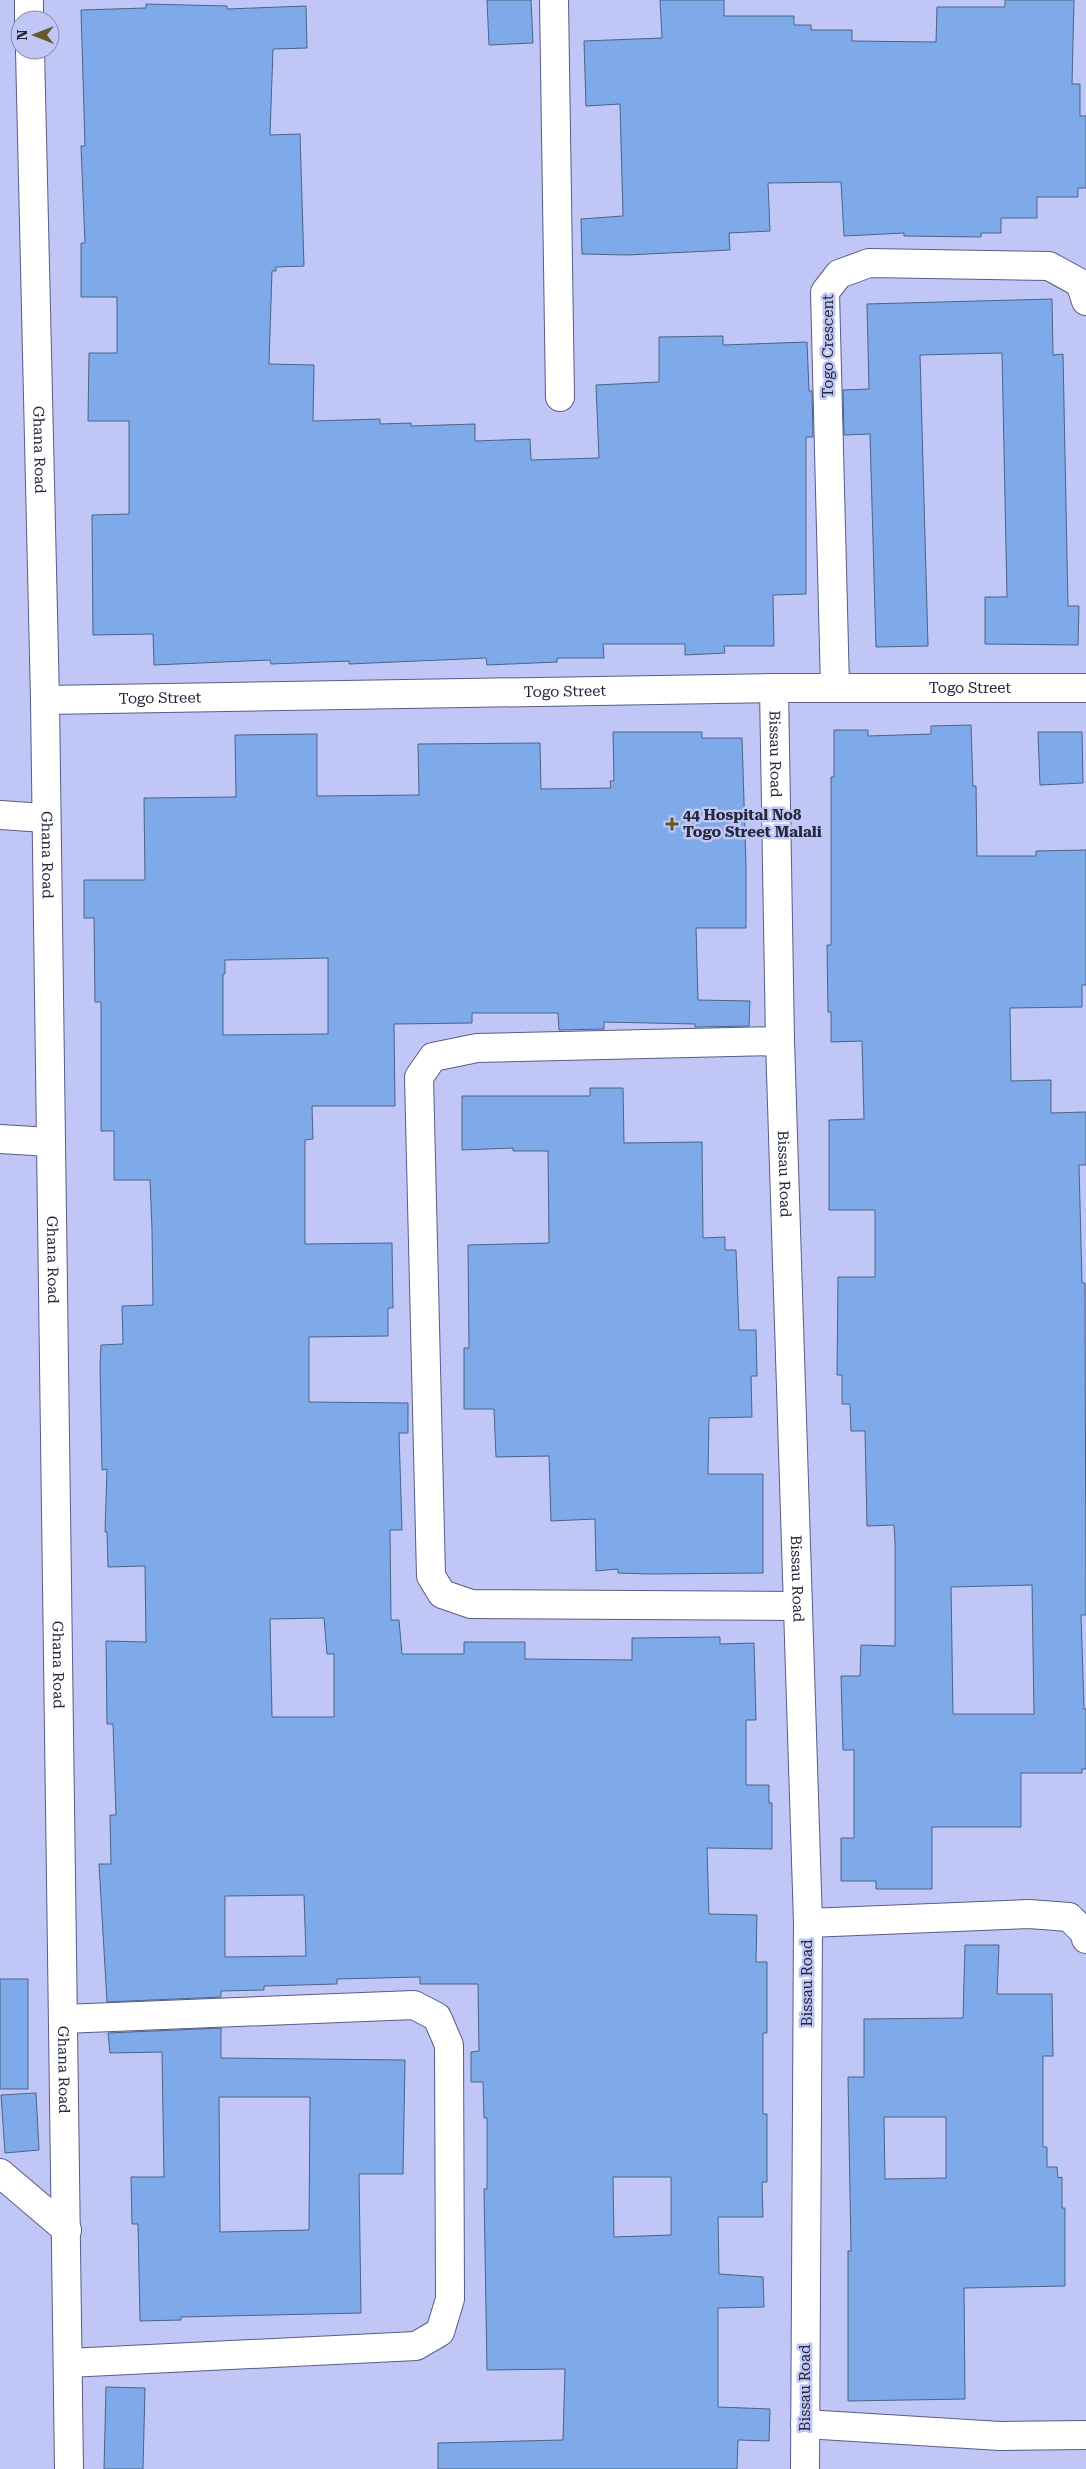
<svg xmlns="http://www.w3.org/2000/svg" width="1086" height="2469" viewBox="0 0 1086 2469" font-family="'Roboto Serif',serif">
  <rect width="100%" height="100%" fill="#c0c7f7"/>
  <g fill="#7eaae9" stroke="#4a6389" fill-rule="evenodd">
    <path d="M487,0H531L533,43L489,45Z"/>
    <path d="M660,0H724V16H794V25H811V30H852V41L936,42L937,7H1005V0H1074L1072,84H1080V116H1086V188H1078V197H1037V218H1001V233H981V237L904,236V233L844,236L841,182L768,183L770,231L729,233L730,250L627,255L582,254L581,219L623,216L620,104L586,106L584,41L662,38Z"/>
    <path d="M146,4L227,6V9L306,6L307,48L273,49L270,135L300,134L304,266L276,267V271H272L269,364L314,365L313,421L380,419V424L411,423V426L475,424V441L530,439L531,460L599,458L596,385L659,382V337L723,336V345L807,342L809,391H812L813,437H806V594L773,595L774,646H724L725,653L685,655V644H603L604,658H557V662L487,665L486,658L349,664V661L271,664L270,660L154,665L153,634L93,635L92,515L129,514V421H88L89,353H117V297H81V243H85L81,146H85L81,10L146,8Z"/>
    <path d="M1052,299L1053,355L1063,354L1068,606H1079L1078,645L985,644V597H1007L1002,353L920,355L928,646L876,647L870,434L844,435L843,390L869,389L867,304Z"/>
    <path d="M971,725L973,786H976L977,856H1036V851L1086,850V985H1082V1007L1010,1008L1011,1081L1051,1080V1113L1086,1112V1165H1079L1082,1283H1085L1086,1615H1081L1084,1709H1086V1769H1082V1773H1021V1827H932V1889H876V1881H841V1838H854V1750H843L841,1676H860L861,1645L895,1646V1543L894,1525L867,1526L865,1431H851L850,1404H842V1375H837L838,1277H875V1210H829V1120L864,1119L862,1041L831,1042V1012H828L827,945H831V777H834V730H868V736L931,734V726ZM1032,1585L1034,1714H953L951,1587Z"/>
    <path d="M613,732H702V738H742L746,865V928H696L698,1000L750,1001L749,1026L695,1027V1024L604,1022V1029L559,1030L558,1013H472V1023L394,1024L395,1106H312L313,1139L305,1140V1244L392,1243L393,1308H388V1336L309,1337V1402L408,1403V1433H399L402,1530H390L391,1620H399L402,1654H464V1642H525V1659L632,1660V1638L720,1637V1644L754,1643L756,1720H746V1785H769V1803H772V1849L707,1848L709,1914L757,1915L756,1962H767V2033H763V2114H767V2182H762L763,2217H718L719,2274L763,2277L764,2307L718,2308V2407L770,2409L769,2441L738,2440L737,2469H438V2443L563,2440L565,2369L487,2370L484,2189H487V2118H484L483,2082H471V2052L479,2051L478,1984H420V1977L337,1979V1984L264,1986V1990L221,1991V1997L107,2002L99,1864H111L110,1815H116L113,1724H107L106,1641L146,1642L145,1566L108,1567L107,1532H105L107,1469L102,1470L100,1366L101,1345L123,1344L122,1306L153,1305L152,1229L150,1180H114V1131H101V1002H95L94,918H84V880H145L144,798L236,797L235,735L317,734V796L419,795L418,744L540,743L541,789L611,788L610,781H614ZM328,958V1034L223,1035V974H225V960ZM324,1618L327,1654H334V1717H272L270,1619ZM304,1895L306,1956L225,1957V1896ZM613,2177H671V2235L614,2237Z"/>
    <path d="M1038,732H1082L1083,783L1040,785Z"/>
    <path d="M590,1088H623L624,1143L702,1142L703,1238L725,1237V1250H736L739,1330H756L757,1376H751L752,1417L709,1418L708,1474H763V1573L649,1574L618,1573V1569L596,1571L595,1519L551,1521L549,1456L496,1457L494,1409H464V1348H469L468,1245L549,1243L548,1151H513V1148L462,1150V1096H590Z"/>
    <path d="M965,1945H999L997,1994H1052L1053,2056H1043V2147H1047V2167H1057L1058,2178L1062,2177V2208H1065V2286L964,2288L965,2399L848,2401V2251H851L848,2077H864V2019L963,2018ZM884,2117H946V2178L885,2179Z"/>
    <rect x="0" y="1979" width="28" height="110"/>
    <path d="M221,2028V2058L405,2060L403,2174H359L361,2313L181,2317V2320L140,2321L138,2224H132L131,2177H164L162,2052L110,2053L108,2033ZM219,2097H310L309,2230L220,2232Z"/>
    <path d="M36,2093L39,2150L5,2153L1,2095Z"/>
    <path d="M106,2387L145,2388L143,2469H104Z"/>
  </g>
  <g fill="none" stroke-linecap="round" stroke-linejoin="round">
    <g stroke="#575d87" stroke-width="30">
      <g id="minor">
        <path d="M29,0V20"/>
        <path d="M554,0L560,397"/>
        <path id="s1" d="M30,50L45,700L69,2469"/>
        <path id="s2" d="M774,688L780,1041L808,1923L805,2469"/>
        <path d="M835,688L825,292L839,274L869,263L1049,266L1080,283L1086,301"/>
        <path id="s3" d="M45,700L774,688H1086"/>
        <path d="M0,815L45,818"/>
        <path d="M780,1041L477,1048L433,1057L419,1077L431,1576L442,1594L471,1604L796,1606"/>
        <path d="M0,1139L50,1142"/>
        <path d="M808,1923L1029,1914L1069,1917L1085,1933L1086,1939"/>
        <path d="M63,2019L414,2005L437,2017L449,2045L450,2299L440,2332L416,2346L68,2363"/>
        <path d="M0,2173L67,2230"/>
        <path d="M805,2424L1000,2436L1086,2435"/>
      </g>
    </g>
    <use href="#minor" stroke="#fff" stroke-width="28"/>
  </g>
  <path fill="#655a27" stroke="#c0c7f7" stroke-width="2" d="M669.5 816.5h5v5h5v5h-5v5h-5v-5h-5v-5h5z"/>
  <g text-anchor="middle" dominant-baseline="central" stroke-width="5" stroke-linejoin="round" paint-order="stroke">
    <g font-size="15" fill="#25283a" stroke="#c0c7f7">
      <text transform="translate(828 346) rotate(-90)">Togo Crescent</text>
      <text stroke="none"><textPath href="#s1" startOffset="400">Ghana Road</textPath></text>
      <text stroke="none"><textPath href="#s3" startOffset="925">Togo Street</textPath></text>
      <text stroke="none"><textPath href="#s3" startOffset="520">Togo Street</textPath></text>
      <text stroke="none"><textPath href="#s3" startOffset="115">Togo Street</textPath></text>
      <text stroke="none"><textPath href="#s2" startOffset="66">Bissau Road</textPath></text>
      <text stroke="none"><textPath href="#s1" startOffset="805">Ghana Road</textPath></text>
      <text stroke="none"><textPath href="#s2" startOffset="486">Bissau Road</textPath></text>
      <text stroke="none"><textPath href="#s1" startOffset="1210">Ghana Road</textPath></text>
      <text stroke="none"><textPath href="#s2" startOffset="891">Bissau Road</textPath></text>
      <text stroke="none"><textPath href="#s1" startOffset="1615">Ghana Road</textPath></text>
      <text transform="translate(807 1983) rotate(-90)">Bissau Road</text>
      <text stroke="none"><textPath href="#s1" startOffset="2020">Ghana Road</textPath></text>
      <text transform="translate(805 2388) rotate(-90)">Bissau Road</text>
    </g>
    <g font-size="15" font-weight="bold" fill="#25283a" stroke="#c0c7f7" text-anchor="start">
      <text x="683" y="815">44 Hospital No8<tspan x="683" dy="17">Togo Street Malali</tspan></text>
    </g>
  </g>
  <g transform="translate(35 35) rotate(270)"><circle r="24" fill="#c0c7f7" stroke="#8287ab"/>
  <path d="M0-4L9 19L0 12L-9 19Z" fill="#655a27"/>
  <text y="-8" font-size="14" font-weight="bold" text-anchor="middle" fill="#25283a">N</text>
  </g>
</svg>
